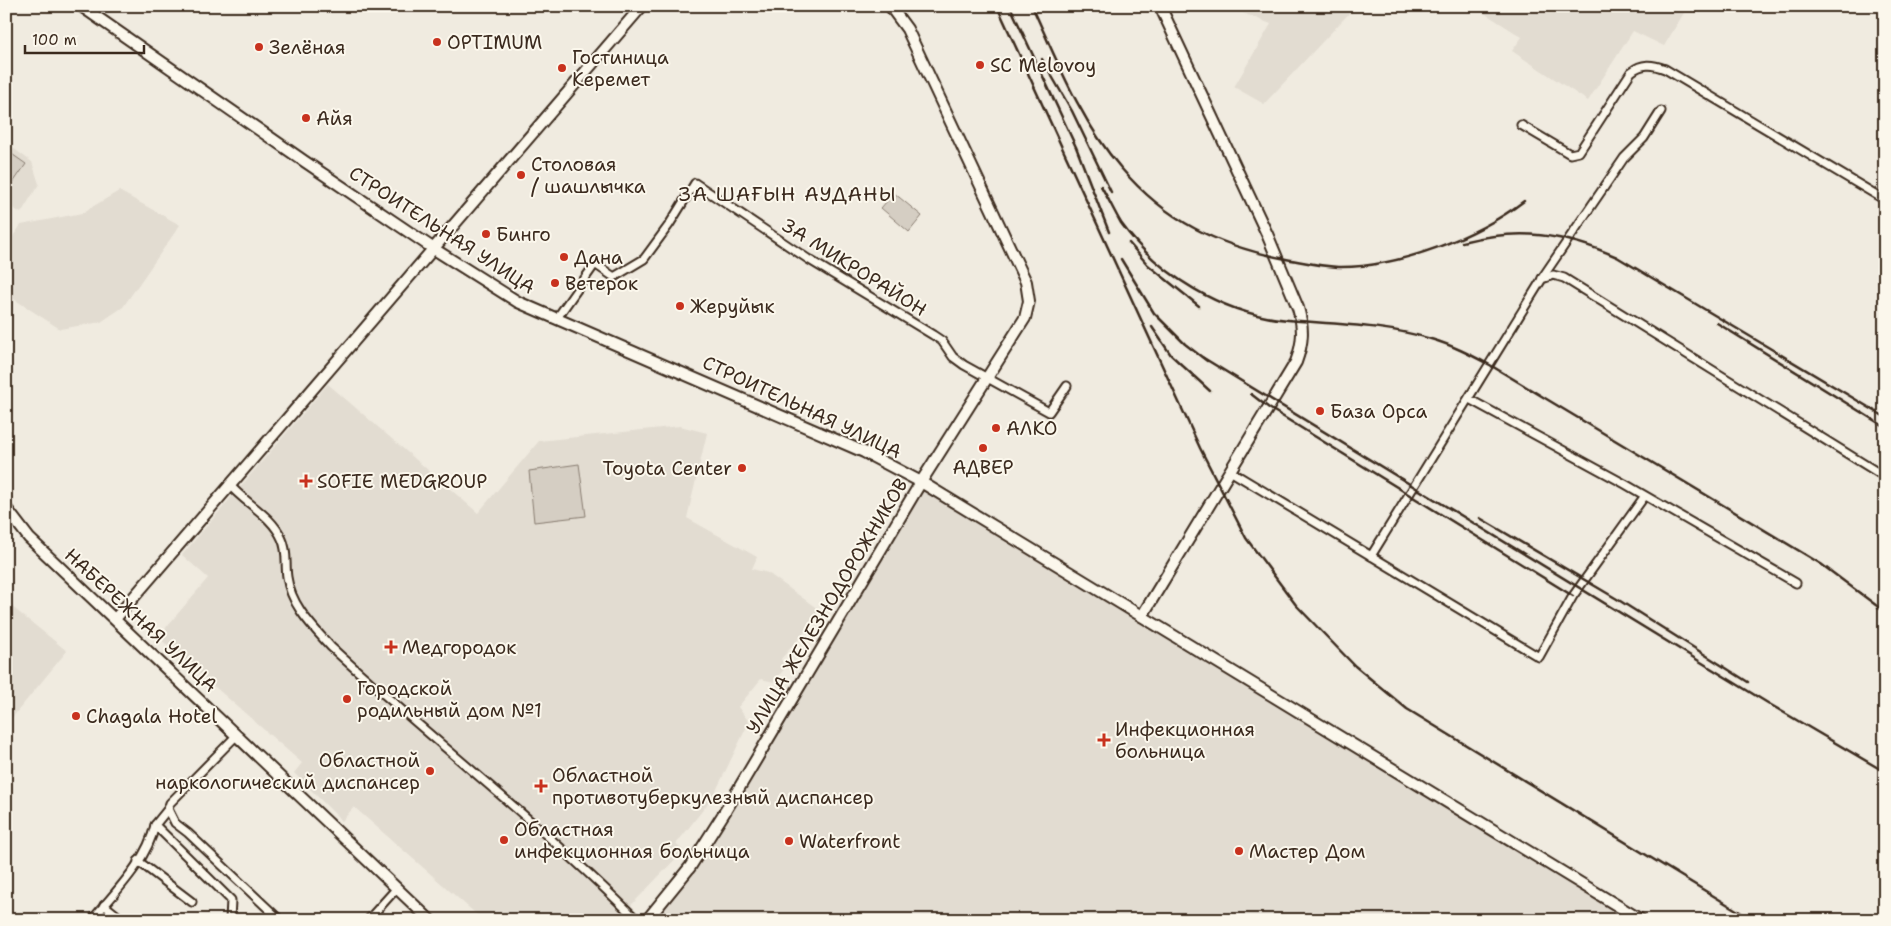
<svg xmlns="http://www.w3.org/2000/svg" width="1891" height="926" viewBox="0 0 1891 926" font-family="'Shantell Sans',sans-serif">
  <rect width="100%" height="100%" fill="#f0ebe0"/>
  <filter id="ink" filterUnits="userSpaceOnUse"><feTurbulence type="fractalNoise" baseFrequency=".02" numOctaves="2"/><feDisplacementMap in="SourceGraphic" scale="10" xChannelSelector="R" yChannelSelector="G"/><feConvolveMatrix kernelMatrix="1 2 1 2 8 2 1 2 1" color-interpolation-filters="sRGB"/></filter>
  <g filter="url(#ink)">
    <g fill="#e2dcd1">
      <path d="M1225,6H1356L1264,104L1234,87L1271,24Z"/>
      <path d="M1473,6H1688L1664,46L1633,31L1588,101L1512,51L1522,37Z"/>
      <path d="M6,143L32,162L39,184L21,213L13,208L6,219Z"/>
      <path d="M119,191L180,225L123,307L101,322L60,329L6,294V246L21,225L82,213Z"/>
      <path d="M328,384L478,513L539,441L680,426L707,433L687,518L757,557L752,569L768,573L822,612L781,659L785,668L774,682L761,679L738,707L749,722L713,797L676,844L683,851L617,920H483L354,807L342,821L294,773L302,763L158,637L208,578L182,555Z"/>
      <path d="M921,482L1642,920H647L668,896Z"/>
      <path d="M6,602L67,651L6,725Z"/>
    </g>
    <g fill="#d5cec3" stroke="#887c70">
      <path d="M6,150L26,164L6,193Z"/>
      <path d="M894,193L922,216L909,232L881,208Z"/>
      <path d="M579,464L586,516L534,522L529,471Z"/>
    </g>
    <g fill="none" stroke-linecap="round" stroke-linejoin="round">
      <g stroke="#3b2a1e" stroke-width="11">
        <g id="street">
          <path d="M1521,125L1570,154L1579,152L1631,72C1642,63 1652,64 1665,69L1885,200"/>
          <path d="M1542,278L1624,158L1644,138L1661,111"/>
          <path d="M557,318L595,264L614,277L644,259L669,225L695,183L808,259L933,335L942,341L953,357L964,365L1049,412L1067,386"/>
          <path d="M1469,399L1625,484L1796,583"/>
          <path d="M1230,471L1539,657L1573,596L1644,497"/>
          <path d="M229,484C244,503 272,515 282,539C288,551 285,564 287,577C291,606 313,627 331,647C432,740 541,824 637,920"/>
          <path d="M1371,556L1542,279L1553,275L1564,278L1885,477"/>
          <path d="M237,735L170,803L168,809L175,823L188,833L280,920"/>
          <path d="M168,809L155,825L231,900L230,920"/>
          <path d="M138,861L192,902"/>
          <path d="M104,905L123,920"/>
          <path d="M92,920C116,891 147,861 155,825"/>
          <path d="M368,920L396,889"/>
        </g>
      </g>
      <g stroke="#3b2a1e" stroke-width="14">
        <g id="secondary">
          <path d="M81,6L304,161L434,249L518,302L864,452L921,482L1641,920"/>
          <path d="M6,508L29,538L430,920"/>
          <path d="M1142,616L1296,362C1303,343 1304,328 1298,308L1267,234L1160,6"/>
          <path d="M115,619L642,6"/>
          <path d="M647,920L690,867L726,810L921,482L1025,318L1029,301L1026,282L907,29L890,6"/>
        </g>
      </g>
      <use href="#street" stroke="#fbf7ec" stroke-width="7"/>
      <use href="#secondary" stroke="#fbf7ec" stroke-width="10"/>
      <g stroke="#3b2a1e" stroke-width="2.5">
        <path d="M997,6L1200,448L1246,538L1296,605L1355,666L1407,709L1753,920"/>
        <path d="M1010,6L1076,147L1109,232"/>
        <path d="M1032,6C1057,61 1081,122 1121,168C1166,221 1218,246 1286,259C1303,262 1320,266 1338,267C1398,268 1477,237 1524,201"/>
        <path d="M1042,59L1072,111L1111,192"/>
        <path d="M1101,186C1108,198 1114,211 1121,223C1158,275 1224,315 1288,320C1335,324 1386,325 1431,339C1452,345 1471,355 1490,365L1821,564L1885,612"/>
        <path d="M1462,242C1519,228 1563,233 1617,257L1885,417"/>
        <path d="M1129,243L1148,265L1199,306"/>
        <path d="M1121,259L1154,313L1185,344L1207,361"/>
        <path d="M1717,323L1885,427"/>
        <path d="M1152,327L1171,355L1210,391"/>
        <path d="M1202,357L1771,705L1885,772"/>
        <path d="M1251,394L1269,408L1573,596"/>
        <path d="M1480,518L1617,599L1748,682"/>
      </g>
    </g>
  </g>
  <g fill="#c8321e" stroke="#fbf7ec" stroke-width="2">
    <circle cx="437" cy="42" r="5"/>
    <circle cx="259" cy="47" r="5"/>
    <circle cx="980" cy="65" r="5"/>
    <circle cx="562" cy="68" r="5"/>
    <circle cx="306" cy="118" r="5"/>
    <circle cx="521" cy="175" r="5"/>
    <circle cx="486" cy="234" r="5"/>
    <circle cx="564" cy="257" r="5"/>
    <circle cx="555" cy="283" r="5"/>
    <circle cx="680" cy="306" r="5"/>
    <circle cx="1320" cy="411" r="5"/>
    <circle cx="996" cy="428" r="5"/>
    <circle cx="983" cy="448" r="5"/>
    <circle cx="742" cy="468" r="5"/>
    <path d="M303.5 473.5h5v5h5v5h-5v5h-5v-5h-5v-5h5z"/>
    <path d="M388.5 639.5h5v5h5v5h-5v5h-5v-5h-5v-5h5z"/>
    <circle cx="347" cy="699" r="5"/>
    <circle cx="76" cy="716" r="5"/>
    <path d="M1101.5 732.5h5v5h5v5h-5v5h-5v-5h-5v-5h5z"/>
    <circle cx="430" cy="771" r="5"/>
    <path d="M538.5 778.5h5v5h5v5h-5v5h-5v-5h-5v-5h5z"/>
    <circle cx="504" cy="840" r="5"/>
    <circle cx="789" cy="841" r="5"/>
    <circle cx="1239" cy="851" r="5"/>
  </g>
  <g text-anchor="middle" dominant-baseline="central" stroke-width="4" stroke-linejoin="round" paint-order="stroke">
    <g font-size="19" fill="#3b2a1e" stroke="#fbf7ec" text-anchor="start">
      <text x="447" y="42">OPTIMUM</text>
      <text x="269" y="47">Зелёная</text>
      <text x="572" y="57">Гостиница<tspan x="572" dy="22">Керемет</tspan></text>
      <text x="990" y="65">SC Melovoy</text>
      <text x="316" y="118">Айя</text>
      <text x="531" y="164">Столовая<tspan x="531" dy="22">/ шашлычка</tspan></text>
      <text x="496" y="234">Бинго</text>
      <text x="574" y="257">Дана</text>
      <text x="565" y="283">Ветерок</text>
      <text x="690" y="306">Жеруйык</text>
      <text x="1330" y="411">База Орса</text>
      <text x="1006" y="428">АЛКО</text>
      <text x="983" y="467" text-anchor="middle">АДВЕР</text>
      <text x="732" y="468" text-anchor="end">Toyota Center</text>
      <text x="317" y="481">SOFIE MEDGROUP</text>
      <text x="402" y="647">Медгородок</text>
      <text x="357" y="688">Городской<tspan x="357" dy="22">родильный дом №1</tspan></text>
      <text x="86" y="716">Chagala Hotel</text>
      <text x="1115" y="729">Инфекционная<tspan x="1115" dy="22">больница</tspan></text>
      <text x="420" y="760" text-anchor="end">Областной<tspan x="420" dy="22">наркологический диспансер</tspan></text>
      <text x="552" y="775">Областной<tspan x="552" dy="22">противотуберкулезный диспансер</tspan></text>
      <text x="514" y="829">Областная<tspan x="514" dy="22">инфекционная больница</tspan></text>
      <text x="799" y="841">Waterfront</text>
      <text x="1249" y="851">Мастер Дом</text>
    </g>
    <g font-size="19" fill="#3b2a1e" stroke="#fbf7ec">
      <text transform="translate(442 230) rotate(33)">СТРОИТЕЛЬНАЯ УЛИЦА</text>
      <text transform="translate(854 267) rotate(32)">3А МИКРОРАЙОН</text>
      <text transform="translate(802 407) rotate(25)">СТРОИТЕЛЬНАЯ УЛИЦА</text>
      <text transform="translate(827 606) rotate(-59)">УЛИЦА ЖЕЛЕЗНОДОРОЖНИКОВ</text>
      <text transform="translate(141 620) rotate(43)">НАБЕРЕЖНАЯ УЛИЦА</text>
    </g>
    <g font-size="20" letter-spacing="1" fill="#3b2a1e" stroke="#fbf7ec">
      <text x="787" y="194">3А ШАҒЫН АУДАНЫ</text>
    </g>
  </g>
  <rect width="1891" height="926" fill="none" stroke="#fbf7ec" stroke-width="25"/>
  <rect x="12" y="12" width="1866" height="901" fill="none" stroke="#3b2a1e" stroke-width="2" filter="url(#ink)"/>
  <path d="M25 45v8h119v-8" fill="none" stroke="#3b2a1e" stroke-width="2.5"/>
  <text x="32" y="45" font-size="15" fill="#3b2a1e" stroke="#fbf7ec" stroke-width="4" paint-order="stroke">100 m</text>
</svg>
